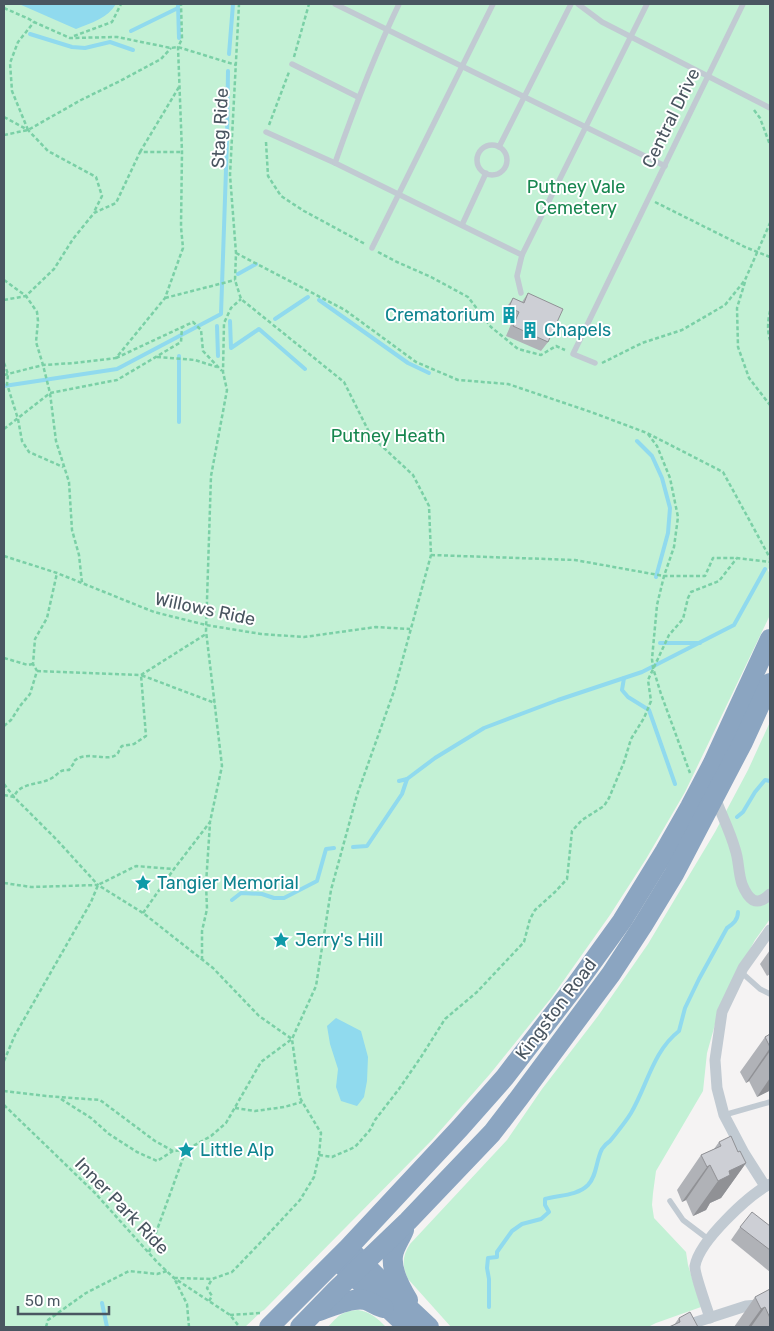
<svg xmlns="http://www.w3.org/2000/svg" width="774" height="1331" viewBox="0 0 774 1331" font-family="Rubik,sans-serif">
  <rect width="100%" height="100%" fill="#f5f3f3"/>
  <g fill="#c3f1d5">
    <path d="M4,4H770V566L768,570L770,575V615L685,792L646,859L610,915L552,997L490,1074L432,1140L264,1310L262,1311L245,1327H4Z"/>
    <path d="M770,722V919L755,940L721,1003L707,1053L703,1091L656,1171L653,1193L652,1205L654,1218L686,1252L688,1265L701,1307L656,1323L648,1327H451L408,1279C402,1266 402,1256 410,1244L507,1140L542,1089L598,1016L648,944L715,832L748,770Z"/>
    <path d="M358,1310C371,1312 377,1318 386,1327H328C338,1316 342,1311 358,1310Z"/>
  </g>
  <g fill="#90daee">
    <path d="M19,4H116C108,18 91,23 76,29Z"/>
    <path d="M336,1018L361,1031L368,1057L367,1081L364,1097L357,1106L341,1101L336,1087L338,1069L330,1044L327,1026Z"/>
  </g>
  <g fill="none" stroke-linecap="round" stroke-linejoin="round">
    <g stroke="#90daee" stroke-width="4">
      <path d="M178,4L179,38"/>
      <path d="M131,31L178,8"/>
      <path d="M30,34L72,47L85,48L110,42L133,50"/>
      <path d="M229,54L233,4"/>
      <path d="M238,274L256,264"/>
      <path d="M319,300L408,363L429,373"/>
      <path d="M275,319L308,297"/>
      <path d="M230,321L231,348L259,329L305,369"/>
      <path d="M217,326L218,356"/>
      <path d="M4,386L117,369L221,314L227,141L228,71"/>
      <path d="M179,422V356"/>
      <path d="M637,441L652,456L662,478L670,508L668,533L656,577"/>
      <path d="M660,643H700"/>
      <path d="M624,678L622,690L628,697L649,710L675,784"/>
      <path d="M399,781L407,779L435,758L484,728L558,700L642,672L734,625L765,569"/>
      <path d="M737,817L743,812L755,792L765,780L770,781"/>
      <path d="M353,847L367,846L402,794L407,779"/>
      <path d="M232,900L241,893L262,894L274,898H284L317,881L326,849L334,848"/>
      <path d="M102,1303L107,1327"/>
      <path d="M489,1307V1279L487,1268L488,1258L497,1257V1252L512,1231L522,1224L541,1219L549,1212L545,1205V1199C558,1195 577,1196 588,1185C597,1176 596,1160 602,1149C604,1146 607,1143 610,1141C617,1132 625,1123 631,1113C647,1086 653,1051 679,1031L685,1008L699,979L727,928C733,924 738,920 738,912"/>
    </g>
    <g stroke="#7ad0a6" stroke-width="2.5" stroke-dasharray="4 2.5" stroke-linecap="butt">
      <path d="M4,8L29,19L34,22L70,38L117,37L171,48L178,47L236,65"/>
      <path d="M74,36L112,22L121,4"/>
      <path d="M294,57L309,4"/>
      <path d="M754,110L760,118L770,145"/>
      <path d="M4,117L28,130L48,151L96,177L102,196L94,212"/>
      <path d="M269,125L289,72"/>
      <path d="M28,130L12,91L10,63L18,42L34,22"/>
      <path d="M4,135L28,130L81,100L120,81L161,59L171,48"/>
      <path d="M266,142L268,176L281,196L304,211L365,244"/>
      <path d="M140,152L179,87"/>
      <path d="M655,202L745,247L770,257"/>
      <path d="M378,252L397,262L431,277L468,297L491,327L518,349L541,355L556,346L565,350"/>
      <path d="M236,253L345,310L416,362L458,380L508,384L591,412L647,433L723,472L770,558"/>
      <path d="M4,280L26,296L37,312L38,321L36,342L43,365L50,393L56,441L69,482L72,530L79,555L82,583"/>
      <path d="M745,282L737,308L738,347L749,378L770,405"/>
      <path d="M165,298L235,280"/>
      <path d="M4,300L26,296L54,269L73,239L94,213L116,203L140,152H182"/>
      <path d="M770,311C768,320 767,331 770,340"/>
      <path d="M157,357L195,360L217,367"/>
      <path d="M116,358L193,322L201,330L203,351L222,371"/>
      <path d="M4,363L8,374L7,384L18,419L22,441L29,452L63,467"/>
      <path d="M602,363L642,343L682,330L725,305L745,280L770,223"/>
      <path d="M4,375L43,365L74,363L116,358L165,298L183,248L181,227L182,152L178,47L182,39L181,4"/>
      <path d="M4,429L50,393L117,380L181,342L182,327"/>
      <path d="M648,434L657,446L670,478L678,517L674,547L664,576L657,605L652,659L653,668L661,694L690,773"/>
      <path d="M431,555L575,560L664,576H705L713,558H737L770,562"/>
      <path d="M4,556L57,573L154,612L206,625L261,634L304,637L376,627L410,629"/>
      <path d="M4,658L28,665L33,664"/>
      <path d="M37,671L141,675L206,634"/>
      <path d="M4,726L11,720L20,706L30,694L37,671L33,664L35,639L47,618L57,573"/>
      <path d="M4,784L14,797L57,840L98,885"/>
      <path d="M4,795L14,797C19,782 41,785 52,778C60,773 58,770 69,770L74,763V761C87,749 110,764 118,753C119,751 120,748 122,746L134,744L146,736L141,675L215,703"/>
      <path d="M4,883L31,887L98,885L143,913L213,968L259,1016L292,1039L261,1062L226,1123L211,1136L186,1150L173,1151L155,1141L100,1100L46,1096L4,1091"/>
      <path d="M143,913L174,869L210,822L222,766L206,631L211,476L227,390L223,372L224,323L231,308L241,299"/>
      <path d="M202,960V931L207,909L206,884L210,823"/>
      <path d="M4,1061L15,1035L91,902L98,885L136,866L174,869"/>
      <path d="M61,1099L91,1118L109,1134L137,1152L157,1161L173,1151"/>
      <path d="M4,1105L95,1193L157,1262L174,1278L230,1315L238,1325"/>
      <path d="M235,1108L255,1111L284,1107L302,1102"/>
      <path d="M319,1155L332,1157L355,1147L370,1130L375,1120L399,1089L421,1057L445,1019L477,992L524,942L530,919L535,910L555,892L567,879L572,831L582,820L604,806L609,798L624,762L631,739L644,718L651,701L648,680L669,635L683,619L688,598L691,592L719,581L737,558"/>
      <path d="M149,1252L186,1150"/>
      <path d="M209,1301L212,1296L207,1288L212,1279"/>
      <path d="M230,1315L261,1313"/>
      <path d="M46,1327L48,1320L86,1293L129,1271L157,1274L167,1271"/>
      <path d="M189,1327L187,1304L174,1278L212,1279L232,1272L259,1244L300,1200L314,1177L319,1155L321,1133L300,1098L292,1039L316,986L331,890L357,795L394,691L431,555L429,506L413,475L371,436L344,382L241,299L235,280L236,253L230,175L239,4"/>
    </g>
    <g stroke="#c1cad2" stroke-width="5.5">
      <path d="M335,4L665,166"/>
      <path d="M578,4L602,22L770,108"/>
      <path d="M292,64L358,97"/>
      <path d="M266,132L335,163L522,255L647,4"/>
      <circle cx="492" cy="160" r="15"/>
      <path d="M499,147L571,4"/>
      <path d="M335,163C354,109 374,56 399,4"/>
      <path d="M462,225L486,173"/>
      <path d="M372,248L493,4"/>
      <path d="M521,293L517,276L522,255"/>
      <path d="M595,363L573,354L743,4"/>
      <path d="M741,972L760,989L770,994"/>
      <path d="M724,1115L770,1102"/>
      <path d="M670,1201L683,1220L708,1239"/>
    </g>
    <g stroke="#c1cad2" stroke-width="11">
      <path d="M715,797C721,814 730,831 735,849C739,860 738,872 742,884C744,889 748,897 753,900C759,903 766,898 770,894"/>
      <path d="M765,1186L744,1153L724,1115L717,1088L715,1060L722,1012L743,968L770,930"/>
      <path d="M710,1318C707,1308 694,1273 695,1266C699,1241 749,1195 770,1184"/>
      <path d="M681,1327L746,1306L770,1304"/>
    </g>
    <g stroke="#8ba5c1" stroke-width="20">
      <path d="M404,1230C401,1238 394,1247 393,1256C391,1271 400,1287 408,1300"/>
      <path d="M354,1254L398,1298L429,1327"/>
      <path d="M343,1266L408,1327"/>
      <path d="M319,1311C331,1307 352,1297 365,1300C372,1302 377,1307 384,1308"/>
      <path d="M269,1327L348,1248L460,1128L505,1077L575,986L622,921L665,851L690,807L713,763L770,639"/>
      <path d="M300,1327L336,1290L408,1221L492,1133L519,1098L611,974L643,925L674,874L743,742L770,683"/>
    </g>
  </g>
  <g fill="#b0b2b7">
    <path d="M528,293L548,342L541,351L506,336L512,322L502,317L506,308L513,298L522,302Z"/>
    <path d="M770,950V974L767,976L760,964Z"/>
    <path d="M770,1034V1089L769,1091L757,1097L749,1081L746,1083L740,1072L765,1037Z"/>
    <path d="M719,1142L738,1152L746,1163L721,1198L710,1203L706,1210L693,1216L686,1200L682,1202L677,1190L701,1155L714,1149Z"/>
    <path d="M770,1226V1272L731,1240L740,1227Z"/>
    <path d="M770,1287V1327H734L755,1297L768,1291Z"/>
    <path d="M679,1318L698,1327L674,1325Z"/>
  </g>
  <g fill="#909195">
    <path d="M770,1048V1051L749,1081L746,1083Z"/>
    <path d="M770,1078V1089L769,1091L757,1097Z"/>
    <path d="M746,1163L721,1198L710,1203L706,1210L693,1216L718,1181L729,1171Z"/>
    <path d="M710,1165L686,1200L682,1202L707,1167Z"/>
    <path d="M765,1307L751,1327H748L761,1309Z"/>
  </g>
  <g fill="#cdcfd5" stroke="#909195">
    <path d="M528,293L563,309L548,342L513,326L519,312L509,307L513,298L524,303Z"/>
    <path d="M770,1034V1047L765,1037Z"/>
    <path d="M731,1136L738,1152L740,1151L746,1163L729,1171L730,1175L718,1181L710,1165L707,1167L701,1155L721,1146L719,1142Z"/>
    <path d="M752,1212L770,1226V1250L740,1227Z"/>
    <path d="M770,1289V1318L765,1307L761,1309L755,1297Z"/>
    <path d="M690,1312L698,1327H669L680,1322L679,1318Z"/>
  </g>
  <defs>
    <g id="building-bare" transform="scale(1.35)"><path d="M-4-6H4V6H1V3H-1V6H-4ZM-2.5-4.3h1.7v1.8h-1.7ZM.8-4.3h1.7v1.8H.8ZM-2.5-1h1.7V.8h-1.7ZM.8-1h1.7V.8H.8Z" fill="#0f9aa8" stroke="#fff" stroke-width="2.5" paint-order="stroke"/></g>
    <g id="sight-bare" transform="scale(1.35)"><path d="M0-6L1.8-2.2L6-1.7L2.9 1.2L3.7 5.4L0 3.3L-3.7 5.4L-2.9 1.2L-6-1.7L-1.8-2.2Z" fill="#0f9aa8" stroke="#fff" stroke-width="2.5" paint-order="stroke"/></g>
  </defs>
  <g fill-rule="evenodd">
    <use href="#building-bare" x="509" y="315"/>
    <use href="#building-bare" x="530" y="330"/>
    <use href="#sight-bare" x="143" y="883"/>
    <use href="#sight-bare" x="281" y="940"/>
    <use href="#sight-bare" x="186" y="1150"/>
  </g>
  <g text-anchor="middle" dominant-baseline="central" stroke-width="4" stroke-linejoin="round" paint-order="stroke">
    <g font-size="18" fill="#4a5661" stroke="#fff">
      <text transform="translate(671 118) rotate(-64)">Central Drive</text>
      <text transform="translate(220 128) rotate(-87)">Stag Ride</text>
      <text transform="translate(205 609) rotate(12)">Willows Ride</text>
      <text transform="translate(556 1009) rotate(-53)">Kingston Road</text>
      <text transform="translate(122 1206) rotate(46)">Inner Park Ride</text>
    </g>
    <g font-size="18" fill="#17864f" stroke="#fff">
      <text x="576" y="187">Putney Vale<tspan x="576" dy="21">Cemetery</tspan></text>
      <text x="388" y="436">Putney Heath</text>
    </g>
    <g font-size="18" fill="#0d838f" stroke="#fff" text-anchor="start">
      <text x="495" y="315" text-anchor="end">Crematorium</text>
      <text x="544" y="330">Chapels</text>
      <text x="157" y="883">Tangier Memorial</text>
      <text x="295" y="940">Jerry's Hill</text>
      <text x="200" y="1150">Little Alp</text>
    </g>
  </g>
  <rect width="774" height="1331" fill="none" stroke="#4a5661" stroke-width="10"/>
  <path d="M18 1306v8h91v-8" fill="none" stroke="#4a5661" stroke-width="2.5"/>
  <text x="25" y="1306" font-size="15" fill="#4a5661" stroke="#ffffff" stroke-width="4" paint-order="stroke">50 m</text>
</svg>
